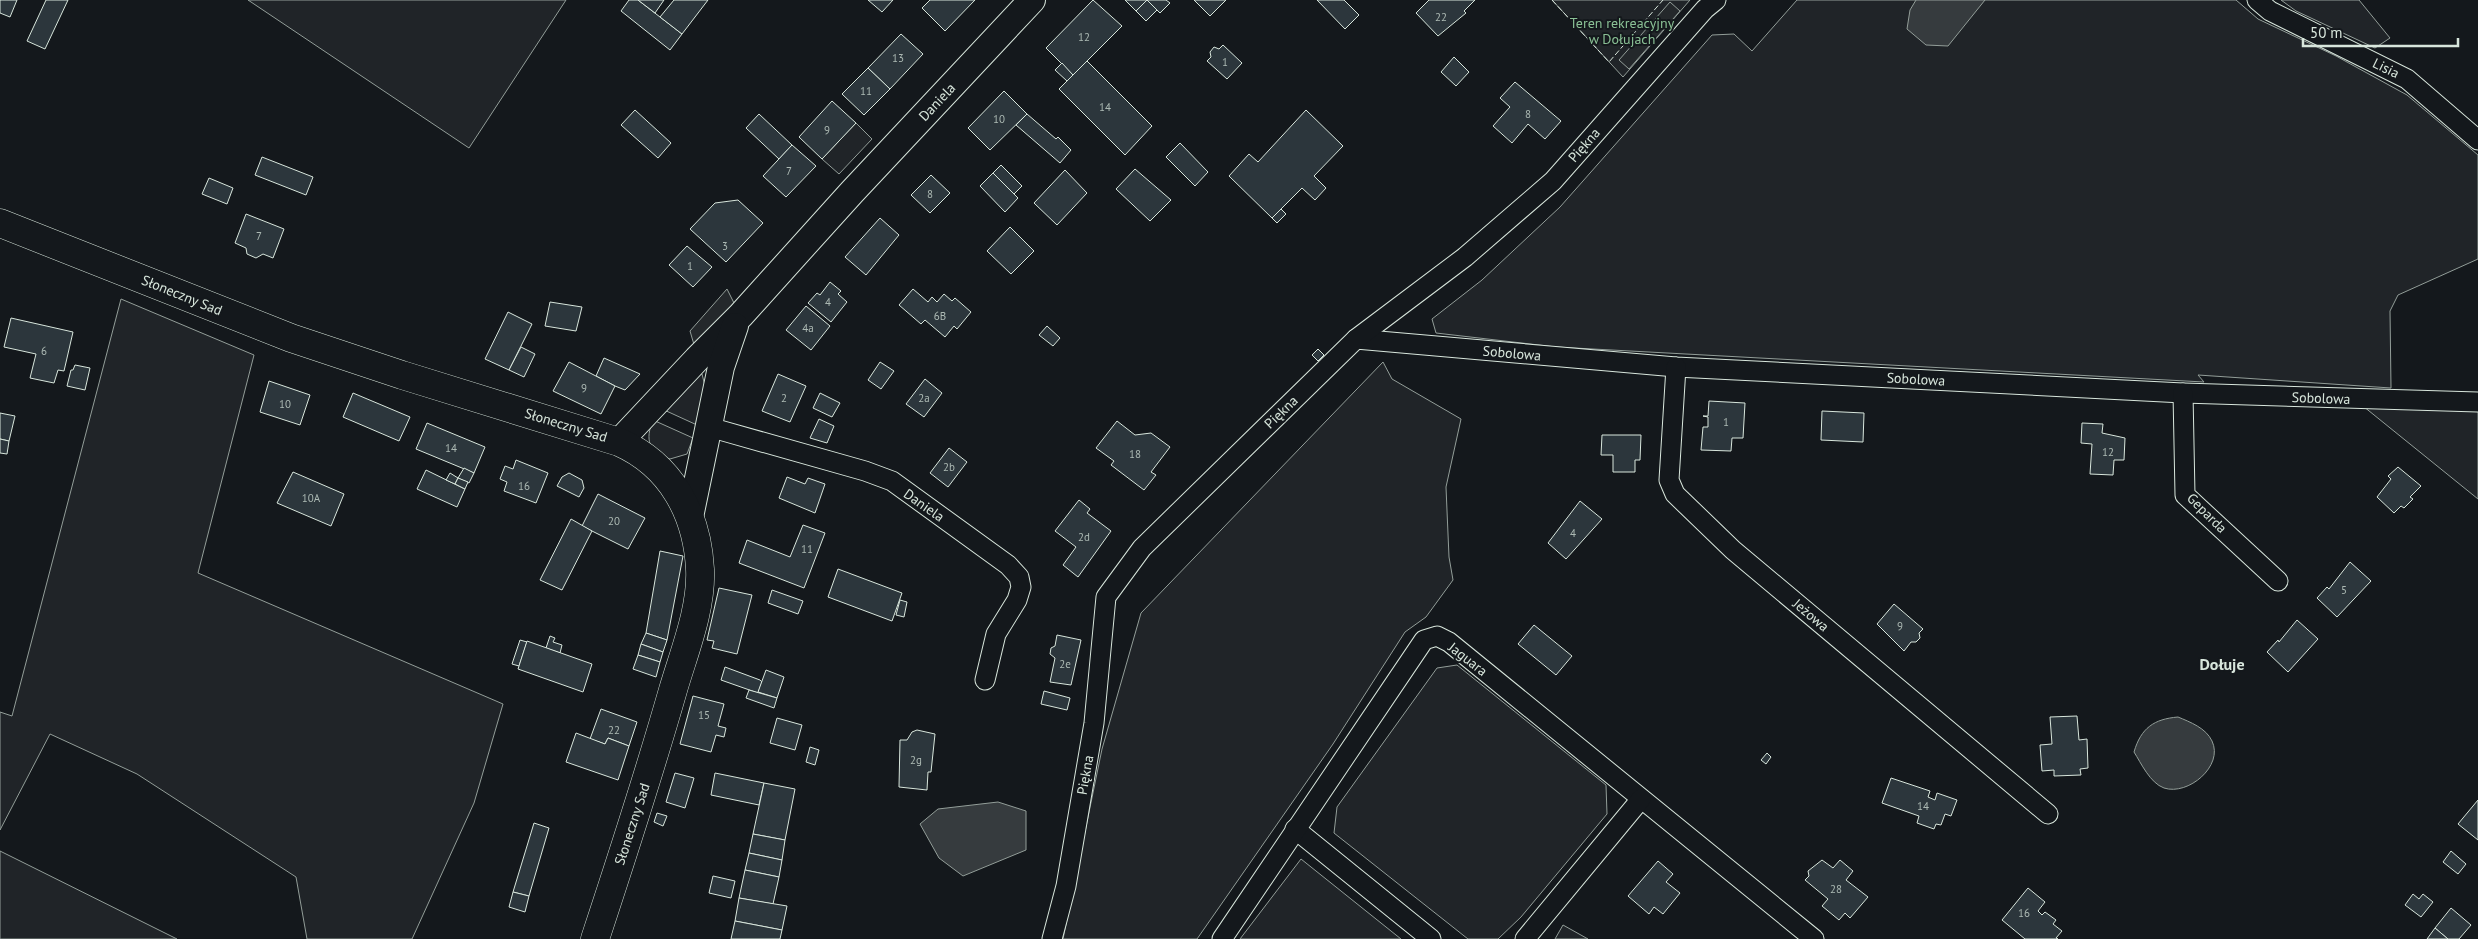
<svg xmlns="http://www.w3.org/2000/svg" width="2478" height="939" viewBox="0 0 2478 939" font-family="'PT Sans',sans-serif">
  <rect width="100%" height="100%" fill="#14181c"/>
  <g fill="#202428" stroke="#939e99">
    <path d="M248,0H566L469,148Z"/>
    <path d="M1552,0H1690L1623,77Z"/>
    <path d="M1797,0H2236L2258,19L2336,56L2407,95L2478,155V259L2398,295L2390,311L2391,388L2198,375L2204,382L1556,347L1436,333L1432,319L1482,280L1560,207L1712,35L1734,34L1752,51Z"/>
    <path d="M2281,0H2359L2390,38L2375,48L2296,11Z"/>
    <path d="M856,123L872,139L839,174L822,159Z"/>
    <path d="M121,299L254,355L198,573L503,704L474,803L412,939H307L296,877L137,774L50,734L0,830V712L12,716Z"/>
    <path d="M1383,362L1392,379L1461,419L1446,487L1449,557L1453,580L1426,617L1405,632L1333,744L1197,939H1063L1102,749L1141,613Z"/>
    <path d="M697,373L702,374L705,386L697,425L662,409Z"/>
    <path d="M2358,402L2478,408V499Z"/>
    <path d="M653,420L693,438L687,454L670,459C648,453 645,439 653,420Z"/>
    <path d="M1457,665L1606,785L1607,814L1521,917L1498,939H1468L1334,833L1337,807L1437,668Z"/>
    <path d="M0,851L177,939H0Z"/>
    <path d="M1301,859L1401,939H1240Z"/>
    <path d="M1563,925L1588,939H1555Z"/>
  </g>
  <g fill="#24282b" stroke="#939e99">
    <path d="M1670,2L1680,11L1629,69L1619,60Z"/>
    <path d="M727,289L734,303L695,348L690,331Z"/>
  </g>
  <g fill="#363b3e" stroke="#939e99">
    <path d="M1916,0H1985L1948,46L1926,45L1907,29L1910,10Z"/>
    <path d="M2178,717C2190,722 2206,728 2212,741C2224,766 2188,796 2164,788C2150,783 2141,763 2134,752C2141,728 2154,719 2178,717Z"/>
    <path d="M998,802L1026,811V850L963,876L939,858L920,824L938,809Z"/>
  </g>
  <g fill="#2c363c" stroke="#d8e6dc">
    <path d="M0,0H17L10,17L0,13Z"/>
    <path d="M46,0H68L45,49L27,41Z"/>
    <path d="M629,0H638L682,34L670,50L621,11Z"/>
    <path d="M638,0H664L655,13Z"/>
    <path d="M674,0H708L682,34L660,17Z"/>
    <path d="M868,0H893L882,12Z"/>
    <path d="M930,0H975L945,31L922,8Z"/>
    <path d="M1093,0L1122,26L1073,75L1046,48Z"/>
    <path d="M1125,0H1148L1136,11Z"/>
    <path d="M1147,0L1157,10L1146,21L1136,11Z"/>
    <path d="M1147,0H1166L1170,3L1160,13Z"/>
    <path d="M1194,0H1226L1210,16Z"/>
    <path d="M1317,0H1344L1359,15L1345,29Z"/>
    <path d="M1429,0H1475L1464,11L1466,13L1438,36L1416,13Z"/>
    <path d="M901,34L923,54L890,89L868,68Z"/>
    <path d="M1223,45L1242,63L1227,79L1207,61L1211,57L1210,52L1214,47L1219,49Z"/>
    <path d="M1454,57L1469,72L1456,86L1441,72Z"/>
    <path d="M1087,61L1152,126L1125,155L1059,89Z"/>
    <path d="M1062,63L1073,75L1067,81L1055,70Z"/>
    <path d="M868,68L890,89L864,115L842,94Z"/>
    <path d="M1515,82L1561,121L1545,139L1528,124L1512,143L1493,126L1510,107L1500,98Z"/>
    <path d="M1004,91L1027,114L990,150L968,128Z"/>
    <path d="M832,101L856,123L822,159L799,137Z"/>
    <path d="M635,110L671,143L658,158L621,125Z"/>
    <path d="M1306,110L1343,146L1314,176L1326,188L1315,200L1302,188L1272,218L1229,176L1249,154L1258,162Z"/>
    <path d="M759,114L792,145L779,159L746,128Z"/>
    <path d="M1027,114L1056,139L1058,137L1071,150L1060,163L1016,125Z"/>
    <path d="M1180,143L1208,172L1195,186L1166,157Z"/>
    <path d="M792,145L816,166L786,197L763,176Z"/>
    <path d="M262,157L313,177L306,195L255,175Z"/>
    <path d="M1001,165L1022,186L1014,194L993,173Z"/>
    <path d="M1135,169L1171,200L1150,221L1116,189Z"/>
    <path d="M1065,170L1087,193L1057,225L1034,203Z"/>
    <path d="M993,173L1018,198L1005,212L980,186Z"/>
    <path d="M931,175L950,193L930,213L911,195Z"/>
    <path d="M209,178L233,188L227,204L202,194Z"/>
    <path d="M738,200L763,223L726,262L690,229L715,203Z"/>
    <path d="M1281,209L1286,214L1277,223L1272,218Z"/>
    <path d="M246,214L284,229L273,258L263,254L256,258L247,254L246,248L235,243Z"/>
    <path d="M880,218L899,235L866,275L845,257Z"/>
    <path d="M1010,227L1034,251L1011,274L987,251Z"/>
    <path d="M687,246L712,267L693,287L669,265Z"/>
    <path d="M830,282L841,291L838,294L847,302L831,322L808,303L817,293L820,295Z"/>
    <path d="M913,289L928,302L932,297L937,302L944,294L952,301L955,298L971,312L957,329L954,326L945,337L925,320L921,324L899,305Z"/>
    <path d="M550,302L582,307L576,331L545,326Z"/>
    <path d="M806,306L830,326L811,350L786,330Z"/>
    <path d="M508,312L532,324L509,370L485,359Z"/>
    <path d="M11,318L73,332L64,371L58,370L54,383L30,378L36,354L4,347Z"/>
    <path d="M1047,326L1060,338L1053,346L1039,335Z"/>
    <path d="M521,347L535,354L524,377L509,370Z"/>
    <path d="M1318,349L1324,355L1318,361L1312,355Z"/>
    <path d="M604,358L640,374L625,390L615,386L596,376Z"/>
    <path d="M569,362L615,386L601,414L553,391Z"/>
    <path d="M880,362L894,371L881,389L868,380Z"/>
    <path d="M75,365L90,368L85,390L67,386L71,370H73Z"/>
    <path d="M778,374L806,386L790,422L762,411Z"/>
    <path d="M925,379L942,393L924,417L906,404Z"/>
    <path d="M269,381L310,395L300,425L260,412Z"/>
    <path d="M353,393L410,417L399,441L343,417Z"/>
    <path d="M820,393L840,403L832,417L813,408Z"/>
    <path d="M1709,401L1745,403L1743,438H1732L1731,451L1701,450L1703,427H1708V417L1703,416H1708Z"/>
    <path d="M1822,411L1864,413L1863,442L1821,440Z"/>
    <path d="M0,413L15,416L9,441L0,439Z"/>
    <path d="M819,419L834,426L827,443L810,438Z"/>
    <path d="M1117,421L1135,435L1151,433L1170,447L1151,472L1156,475L1144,490L1111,465L1114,461L1096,448Z"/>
    <path d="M427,423L485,447L474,473L416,449Z"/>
    <path d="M2082,423L2103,424L2102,433L2125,438L2124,460H2114L2113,475L2090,474L2092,444L2081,443Z"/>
    <path d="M1602,435H1641L1640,460H1635V472H1613V455H1601Z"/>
    <path d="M0,439L9,441L7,454L0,453Z"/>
    <path d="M949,448L967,462L948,487L930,473Z"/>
    <path d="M516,460L548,473L536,503L504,491L507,482L500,479L505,466L513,469Z"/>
    <path d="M2398,467L2421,486L2410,497L2413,499L2404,508L2401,506L2394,513L2377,497L2391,479L2388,476Z"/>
    <path d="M464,468L474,473L469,483L458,478Z"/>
    <path d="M426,470L465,489L457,507L417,489Z"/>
    <path d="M293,472L344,494L331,526L277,503Z"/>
    <path d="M450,473L458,478L455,484L446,480Z"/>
    <path d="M569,473L582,480L584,488L579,497L557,486L562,477Z"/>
    <path d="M787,477L805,484L808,478L825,484L815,513L779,498Z"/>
    <path d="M458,478L468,482L465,489L455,484Z"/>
    <path d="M598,494L645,518L628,549L582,526Z"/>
    <path d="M1079,500L1090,509L1087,513L1111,531L1078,577L1063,565L1076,547L1055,531Z"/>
    <path d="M1580,501L1602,519L1566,559L1548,543Z"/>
    <path d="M571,519L592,531L562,590L540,580Z"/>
    <path d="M803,525L825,533L804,588L739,563L747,540L790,557Z"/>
    <path d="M660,551L683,556L667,640L646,633Z"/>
    <path d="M2350,562L2371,581L2337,617L2317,598L2327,587L2329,589Z"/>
    <path d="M838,569L902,593L892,621L828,597Z"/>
    <path d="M719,588L752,595L737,654L712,648L714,641L707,640Z"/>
    <path d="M772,590L803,601L798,614L768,603Z"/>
    <path d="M900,600L907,602L904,617L896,615Z"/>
    <path d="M1894,604L1923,629L1919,633L1920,638L1916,642H1911L1904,651L1877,624Z"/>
    <path d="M2297,620L2318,639L2288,672L2267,652L2278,640L2279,642Z"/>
    <path d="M1534,625L1572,656L1556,675L1518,644Z"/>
    <path d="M646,633L667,640L663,652L641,644Z"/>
    <path d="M1057,635L1081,640L1071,685L1050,682L1055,658L1050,654L1051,648L1055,646Z"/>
    <path d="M550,636L555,638L553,642L562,645L560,653L546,648Z"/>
    <path d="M520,640L527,642L519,666L512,664Z"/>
    <path d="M527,641L592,664L583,692L518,669Z"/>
    <path d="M641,644L663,652L660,662L638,655Z"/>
    <path d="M638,655L660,662L656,677L633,669Z"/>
    <path d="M725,667L760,680L762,682L758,693L721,680Z"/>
    <path d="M766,670L784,677L777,698L758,692Z"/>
    <path d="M749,690L777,698L774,708L746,698Z"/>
    <path d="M1044,691L1070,698L1067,710L1041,704Z"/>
    <path d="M693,696L724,704L718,726L726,728L724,737L716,735L711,752L680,744Z"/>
    <path d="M601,709L637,722L629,746L608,738L605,744L590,739Z"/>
    <path d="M2077,716L2079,740L2087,739L2088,768L2080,769L2081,775L2054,776V770L2042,771L2040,745L2052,744L2050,717Z"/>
    <path d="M777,718L802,725L795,750L770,743Z"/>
    <path d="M917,730L935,734L931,772H928L927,790L899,787L900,740H907L912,732Z"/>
    <path d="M576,733L605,744L608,738L629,746L618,780L566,762Z"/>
    <path d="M810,747L819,750L815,765L806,762Z"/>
    <path d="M1767,753L1771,757L1766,764L1761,760Z"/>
    <path d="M675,773L694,778L685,808L666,802Z"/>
    <path d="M715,773L764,783L759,805L711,795Z"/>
    <path d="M1891,778L1930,791L1928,797L1935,800L1937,793L1957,800L1951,816L1945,814L1941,825L1936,824L1934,829L1917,823L1919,816L1882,803Z"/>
    <path d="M764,783L795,789L785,840L753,834Z"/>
    <path d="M2478,800V840L2458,824Z"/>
    <path d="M657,813L667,816L663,826L654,822Z"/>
    <path d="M534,823L549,828L529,896L513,892Z"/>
    <path d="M753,834L785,840L782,860L749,853Z"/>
    <path d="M2451,851L2466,864L2458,874L2443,862Z"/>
    <path d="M749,853L782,860L779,877L745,870Z"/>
    <path d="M1822,860L1833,868L1840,860L1853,871L1846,880L1868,897L1850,918L1845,913L1839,920L1822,906L1828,899L1805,880L1809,876L1808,871Z"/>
    <path d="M1658,861L1673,874L1666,882L1680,893L1663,914L1654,907L1649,914L1628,896Z"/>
    <path d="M745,870L779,877L773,904L739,898Z"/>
    <path d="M713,876L735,881L731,898L709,893Z"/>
    <path d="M2028,888L2045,902L2038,911L2042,915L2045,912L2056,920L2053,924L2062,931L2056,938L2058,939H2025L2002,920Z"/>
    <path d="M513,892L529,896L525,912L509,907Z"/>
    <path d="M2413,894L2419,899L2423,894L2433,902L2421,917L2405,905Z"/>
    <path d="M739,898L787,906L782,930L735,921Z"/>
    <path d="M2451,908L2471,925L2459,939H2448L2435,928Z"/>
    <path d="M735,921L782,930L780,939H731Z"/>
    <path d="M2435,928L2448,939H2427Z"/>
  </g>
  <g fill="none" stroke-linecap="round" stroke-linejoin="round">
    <g stroke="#d8e6dc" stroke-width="21">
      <g id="street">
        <path d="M2257,0L2270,11L2407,79L2478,140"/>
        <path d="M1356,339L1676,367L2183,393L2478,402"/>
        <path d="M1676,367L1669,480L1675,494L1733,550L2048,814"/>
        <path d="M2183,393L2185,495L2278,581"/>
        <path d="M709,427L865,471L892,481L1008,565L1019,577L1021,587L1017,600L996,634L985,680"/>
        <path d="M1295,829L1431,939"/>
        <path d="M1052,939L1066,886L1094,723L1106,597L1142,548L1356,339L1465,257L1553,181L1705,9L1716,0"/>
        <path d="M1222,939L1424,640L1437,636L1449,642L1814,939"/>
        <path d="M1525,939L1641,799"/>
      </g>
    </g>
    <g stroke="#d8e6dc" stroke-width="28">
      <g id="secondary">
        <path d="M619,442L697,359L741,315L852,192L1032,0"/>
        <path d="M690,517L721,367L735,326"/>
      </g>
    </g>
    <g stroke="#d8e6dc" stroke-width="29">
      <path id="primary" d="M0,223L291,338L402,375L619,442C671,465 697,513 700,569C702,609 684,652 673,690C649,774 622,857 595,939"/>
    </g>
    <use href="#street" stroke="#14181c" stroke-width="19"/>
    <use href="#secondary" stroke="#14181c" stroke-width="26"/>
    <use href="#primary" stroke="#14181c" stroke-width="28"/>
    <path stroke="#d8e6dc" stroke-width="1" stroke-dasharray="6 2.5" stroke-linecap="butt" d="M1552,0L1609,62L1663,0"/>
  </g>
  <g text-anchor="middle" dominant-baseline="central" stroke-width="4" stroke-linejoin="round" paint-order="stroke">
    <g font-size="11" fill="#adbab4">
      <text x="1441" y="17">22</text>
      <text x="1084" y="37">12</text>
      <text x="898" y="58">13</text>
      <text x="1225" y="62">1</text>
      <text x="866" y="91">11</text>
      <text x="1105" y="107">14</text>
      <text x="1528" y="114">8</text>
      <text x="999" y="119">10</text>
      <text x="827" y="130">9</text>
      <text x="789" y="171">7</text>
      <text x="930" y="194">8</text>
      <text x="259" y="236">7</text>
      <text x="725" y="246">3</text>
      <text x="690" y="266">1</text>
      <text x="828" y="302">4</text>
      <text x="940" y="316">6B</text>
      <text x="808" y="328">4a</text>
      <text x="44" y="351">6</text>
      <text x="584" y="388">9</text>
      <text x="784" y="398">2</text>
      <text x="924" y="398">2a</text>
      <text x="285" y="404">10</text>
      <text x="1726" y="422">1</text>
      <text x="451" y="448">14</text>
      <text x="2108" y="452">12</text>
      <text x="1135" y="454">18</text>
      <text x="949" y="467">2b</text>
      <text x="524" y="486">16</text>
      <text x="311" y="498">10A</text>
      <text x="614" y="521">20</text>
      <text x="1573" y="533">4</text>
      <text x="1084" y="537">2d</text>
      <text x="807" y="549">11</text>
      <text x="2344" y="590">5</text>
      <text x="1900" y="626">9</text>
      <text x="1065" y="664">2e</text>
      <text x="704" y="715">15</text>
      <text x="614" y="730">22</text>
      <text x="916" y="760">2g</text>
      <text x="1923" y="806">14</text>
      <text x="1836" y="889">28</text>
      <text x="2024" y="913">16</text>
    </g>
    <g font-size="14" fill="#8ac095" stroke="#14181c">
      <text x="1622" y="23">Teren rekreacyjny<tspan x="1622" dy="16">w Dołujach</tspan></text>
    </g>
    <g font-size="14" fill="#d8e6dc" stroke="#14181c">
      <text transform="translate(2386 68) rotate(26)">Lisia</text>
      <text transform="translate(937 102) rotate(-47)">Daniela</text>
      <text transform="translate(1584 145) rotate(-49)">Piękna</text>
      <text transform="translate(182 295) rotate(22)">Słoneczny Sad</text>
      <text transform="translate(1512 353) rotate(5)">Sobolowa</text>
      <text transform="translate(1916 379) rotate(3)">Sobolowa</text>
      <text transform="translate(2321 398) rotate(2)">Sobolowa</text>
      <text transform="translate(1281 412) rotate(-44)">Piękna</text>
      <text transform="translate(566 425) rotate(17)">Słoneczny Sad</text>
      <text transform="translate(924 505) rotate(35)">Daniela</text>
      <text transform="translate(2207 513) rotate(45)">Geparda</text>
      <text transform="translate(1811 615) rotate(40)">Jeżowa</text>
      <text transform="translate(1468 659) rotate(38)">Jaguara</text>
      <text transform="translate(1085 775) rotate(-80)">Piękna</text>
      <text transform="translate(632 824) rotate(-72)">Słoneczny Sad</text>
    </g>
    <g font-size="16" font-weight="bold" fill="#d8e6dc" stroke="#14181c">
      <text x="2222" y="664">Dołuje</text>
    </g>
  </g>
  <path d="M2303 38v8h155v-8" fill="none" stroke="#d8e6dc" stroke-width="2.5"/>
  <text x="2310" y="38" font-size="15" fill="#d8e6dc" stroke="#14181c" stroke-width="4" paint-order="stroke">50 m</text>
</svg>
